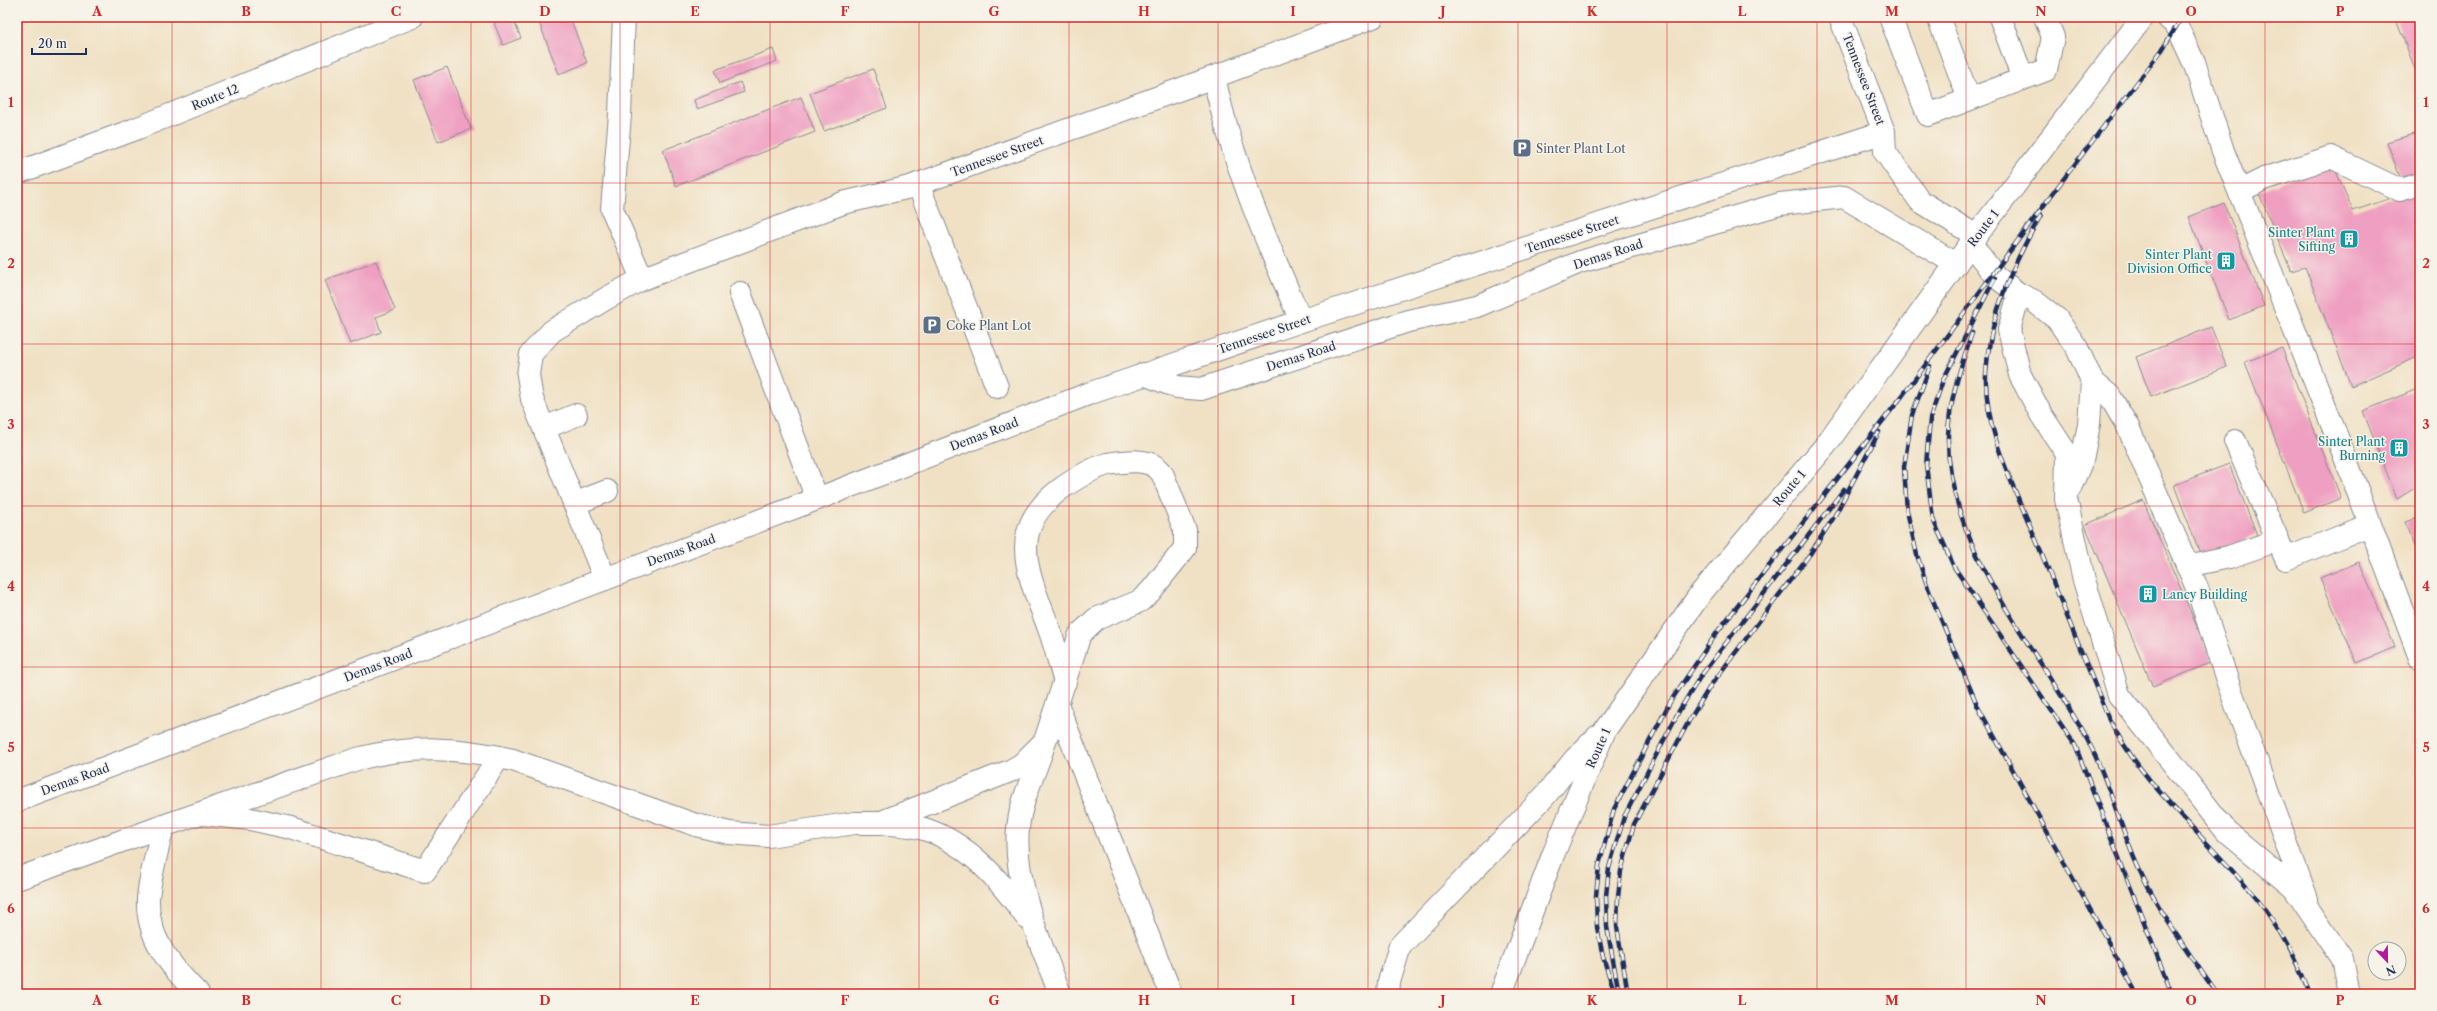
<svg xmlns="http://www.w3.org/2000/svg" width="2437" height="1011" viewBox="0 0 2437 1011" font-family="'Libre Caslon Text',serif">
  <rect width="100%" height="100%" fill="#f7f3e8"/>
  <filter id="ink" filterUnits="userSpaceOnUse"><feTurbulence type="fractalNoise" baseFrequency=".025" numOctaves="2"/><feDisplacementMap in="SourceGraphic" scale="8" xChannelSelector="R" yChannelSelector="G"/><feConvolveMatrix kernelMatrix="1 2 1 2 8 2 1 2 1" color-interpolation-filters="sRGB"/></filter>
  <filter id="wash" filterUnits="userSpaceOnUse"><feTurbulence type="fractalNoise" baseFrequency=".012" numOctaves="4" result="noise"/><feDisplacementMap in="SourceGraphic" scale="16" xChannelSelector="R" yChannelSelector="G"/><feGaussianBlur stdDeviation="0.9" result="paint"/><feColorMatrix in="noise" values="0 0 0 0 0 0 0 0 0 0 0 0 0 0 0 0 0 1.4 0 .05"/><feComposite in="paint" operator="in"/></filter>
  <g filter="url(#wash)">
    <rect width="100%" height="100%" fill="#f0e1c4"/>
    <g id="blocks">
      <g fill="#ef9fc1">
        <path d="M510,17H512L521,38L503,45L494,23Z"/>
        <path d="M537,17H570L587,63L559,74Z"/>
        <path d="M2395,17H2420V82Z"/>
        <path d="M773,49L777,61L720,83L715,70Z"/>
        <path d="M447,67L471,129L438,142L414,80Z"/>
        <path d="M873,69L887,108L824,131L810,93Z"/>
        <path d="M740,82L744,92L697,109L694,100Z"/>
        <path d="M801,97L815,132L676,186L663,150Z"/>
        <path d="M2420,132V356L2351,386L2305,267L2291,271L2258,191L2332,162L2353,211L2406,193L2387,142Z"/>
        <path d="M2224,203L2264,306L2229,320L2189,217Z"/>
        <path d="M376,261L395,310L376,317L381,332L350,344L325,280Z"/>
        <path d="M2211,327L2227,367L2151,397L2136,357Z"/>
        <path d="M2282,348L2341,498L2304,513L2245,362Z"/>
        <path d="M2420,388V485L2397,499L2363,411Z"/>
        <path d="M2229,464L2257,535L2201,556L2174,485Z"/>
        <path d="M2143,500L2212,662L2153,687L2085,525Z"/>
        <path d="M2420,517V545L2415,547L2406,522Z"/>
        <path d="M2359,562L2395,647L2357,663L2320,578Z"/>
      </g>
    </g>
  </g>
  <g filter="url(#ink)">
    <use href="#blocks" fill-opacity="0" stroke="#868891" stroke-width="1"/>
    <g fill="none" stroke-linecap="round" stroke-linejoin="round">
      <g stroke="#868891" stroke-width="24">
        <g id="minor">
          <path d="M624,17L620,115L612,209L642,279"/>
          <path d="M1890,17L1928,115L2046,70L2053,37L2045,17"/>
          <path d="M1938,17L1969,99"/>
          <path d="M2000,17L2023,79"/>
          <path d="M2167,17L2177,26L2195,65L2223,151L2343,452L2420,658"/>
          <path d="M1214,77C1232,163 1267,242 1301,321"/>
          <path d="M1884,132L1885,152L1920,201L1976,236"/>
          <path d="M17,173L133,130L412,17"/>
          <path d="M918,184L997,387"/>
          <path d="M2240,191L2264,179L2331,157L2400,190L2420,184"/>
          <path d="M1971,244L1996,277L2019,294L2009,330L2020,375L2042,416L2067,454L2066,499L2084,580L2119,695L2227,832L2294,888L2342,959L2349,994"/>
          <path d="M740,293L817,499"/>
          <path d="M2019,294L2034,301L2057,319L2077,348L2092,381L2089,424L2082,460L2070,488"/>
          <path d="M1144,374L1177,387L1201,389L1408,321L1477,306L1580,262L1780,204L1844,197L1956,264"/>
          <path d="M2092,381L2109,395L2128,427L2197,588L2228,683L2307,899"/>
          <path d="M544,428L576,415"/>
          <path d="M2235,441L2286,559L2369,525"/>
          <path d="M574,504L607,491"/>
          <path d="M2187,566L2229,557L2278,540"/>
          <path d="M605,579L532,399L528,375L531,354L552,331L607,298L642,279L843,203L910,187L1214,77L1373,17"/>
          <path d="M1057,704L1171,994"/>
          <path d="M1044,744C1036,771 1020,801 1018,829C1013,883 1041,944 1060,994"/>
          <path d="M17,801L817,499L1088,394L1301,321L1884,132L1840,17"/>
          <path d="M204,814L250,819L291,828L425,871L499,757"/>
          <path d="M882,823C896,825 911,825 924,829C969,843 1001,882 1027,918"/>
          <path d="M163,826C158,849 150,875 148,898C146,938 172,968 198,994"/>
          <path d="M17,879L163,826L357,759C411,745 460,747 513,760L696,825L729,833L768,836L855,823H879L1010,771L1022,764L1045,741L1080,634L1096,619L1140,601L1150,592L1185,548V530L1162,473C1151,457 1126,461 1108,464C1093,468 1075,479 1062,488C1005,529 1028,573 1048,626C1055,644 1059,663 1065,682"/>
          <path d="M1388,994L1389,982L1400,946L1544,797L1575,759L1598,736"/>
          <path d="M1501,994L1553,855L1605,730L1701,593L1825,446L1976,236L2143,17"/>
        </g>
      </g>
      <use href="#minor" stroke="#fff" stroke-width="22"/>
      <g stroke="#1b2f5e" stroke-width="4.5">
        <g id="rail">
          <path d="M2041,215C2013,264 1989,316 1986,374C1984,432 2015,488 2036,540C2060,599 2084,658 2108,717C2146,793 2216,844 2266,911C2285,937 2298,965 2310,994"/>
          <path d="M1995,278L1943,380L1930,419L1926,465L1933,519L1954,567L2075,745L2172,994"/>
          <path d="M1972,333C1961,366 1949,401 1948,436C1946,550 2039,648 2089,743C2110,783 2120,828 2139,869C2160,914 2189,953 2217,994"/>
          <path d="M1930,366L1912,415L1904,467L1907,511L1917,555L1929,591L1978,707L2137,994"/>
          <path d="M1619,993L1607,927L1606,896L1609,868L1624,817L1679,711L1700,677L1844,489"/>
          <path d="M1615,994L1603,957L1597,927L1596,896L1599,865L1614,809L1670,702L1718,631L1903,395L2062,181L2162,50L2182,17"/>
          <path d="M1628,994L1617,927L1618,897L1621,871L1634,824L1690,719L1711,685L1810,554L1834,517L1879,432"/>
        </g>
      </g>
      <use href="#rail" stroke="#f7f3e8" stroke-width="3" stroke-dasharray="9" stroke-linecap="butt"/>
    </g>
  </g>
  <path fill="none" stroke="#d62828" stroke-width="1" stroke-opacity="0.55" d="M172,17V994M321,17V994M471,17V994M620,17V994M770,17V994M919,17V994M1069,17V994M1218,17V994M1368,17V994M1518,17V994M1667,17V994M1817,17V994M1966,17V994M2116,17V994M2265,17V994M17,183H2420M17,344H2420M17,506H2420M17,667H2420M17,828H2420"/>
  <defs>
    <g id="parking-square" transform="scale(1)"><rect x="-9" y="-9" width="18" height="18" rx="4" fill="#5c6f8a" stroke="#f7f3e8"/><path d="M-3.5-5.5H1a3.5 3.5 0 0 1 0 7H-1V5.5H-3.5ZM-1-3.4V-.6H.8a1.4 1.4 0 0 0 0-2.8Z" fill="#fff"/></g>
    <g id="building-square" transform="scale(1)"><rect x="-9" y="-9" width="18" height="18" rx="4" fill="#0f9aa8" stroke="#f7f3e8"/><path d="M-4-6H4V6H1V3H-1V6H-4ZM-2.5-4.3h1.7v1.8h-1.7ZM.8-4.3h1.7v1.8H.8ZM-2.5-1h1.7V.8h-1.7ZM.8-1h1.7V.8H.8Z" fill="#fff"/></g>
  </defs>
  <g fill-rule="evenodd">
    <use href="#parking-square" x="1522" y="148"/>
    <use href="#building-square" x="2349" y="239"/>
    <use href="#building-square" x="2226" y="261"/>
    <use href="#parking-square" x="932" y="325"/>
    <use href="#building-square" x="2399" y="448"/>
    <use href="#building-square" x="2148" y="594"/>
  </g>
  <g text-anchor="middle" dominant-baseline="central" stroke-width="3" stroke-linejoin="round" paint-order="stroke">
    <g font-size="12" fill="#1b2f5e" stroke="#f7f3e8">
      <text transform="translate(1864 79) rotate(69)">Tennessee Street</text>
      <text transform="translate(215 97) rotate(-22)">Route 12</text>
      <text transform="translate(997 156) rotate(-20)">Tennessee Street</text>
      <text transform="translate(1983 228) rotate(-53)">Route 1</text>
      <text transform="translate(1572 234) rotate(-18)">Tennessee Street</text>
      <text transform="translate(1608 254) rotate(-18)">Demas Road</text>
      <text transform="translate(1264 334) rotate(-19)">Tennessee Street</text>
      <text transform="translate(1301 356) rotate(-18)">Demas Road</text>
      <text transform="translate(984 434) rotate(-21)">Demas Road</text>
      <text transform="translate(1789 488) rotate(-50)">Route 1</text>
      <text transform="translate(681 550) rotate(-20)">Demas Road</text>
      <text transform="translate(378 665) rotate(-21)">Demas Road</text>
      <text transform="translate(1598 748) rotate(-66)">Route 1</text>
      <text transform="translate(75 779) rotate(-20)">Demas Road</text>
    </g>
    <g font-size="12" fill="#4e5e75" stroke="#f7f3e8" text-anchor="start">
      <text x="1536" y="148">Sinter Plant Lot</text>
      <text x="946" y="325">Coke Plant Lot</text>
    </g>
    <g font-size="12" fill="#0d838f" stroke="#f7f3e8" text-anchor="end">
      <text x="2335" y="232">Sinter Plant<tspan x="2335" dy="14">Sifting</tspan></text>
      <text x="2212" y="254">Sinter Plant<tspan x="2212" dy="14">Division Office</tspan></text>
      <text x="2385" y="441">Sinter Plant<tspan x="2385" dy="14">Burning</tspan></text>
      <text x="2162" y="594" text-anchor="start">Lancy Building</text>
    </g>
  </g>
  <rect width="2437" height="1011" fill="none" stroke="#f7f3e8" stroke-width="44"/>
  <g transform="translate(2387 961) rotate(158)"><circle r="19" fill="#f7f3e8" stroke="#9fa5b1"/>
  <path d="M0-3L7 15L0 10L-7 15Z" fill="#b5179e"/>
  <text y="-6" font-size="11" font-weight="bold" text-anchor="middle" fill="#1b2f5e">N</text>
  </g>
  <path d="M32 48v6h54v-6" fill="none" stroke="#1b2f5e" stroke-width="2"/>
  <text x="38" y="48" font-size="12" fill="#1b2f5e" stroke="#f7f3e8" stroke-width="3" paint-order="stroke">20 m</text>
  <rect x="22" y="22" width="2393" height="967" fill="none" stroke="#d62828" stroke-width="1.5"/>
  <g font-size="13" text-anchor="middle" font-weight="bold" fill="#d62828">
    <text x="97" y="16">A</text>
    <text x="246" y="16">B</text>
    <text x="396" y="16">C</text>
    <text x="545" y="16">D</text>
    <text x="695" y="16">E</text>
    <text x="845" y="16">F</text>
    <text x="994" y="16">G</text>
    <text x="1144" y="16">H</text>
    <text x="1293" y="16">I</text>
    <text x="1443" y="16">J</text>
    <text x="1592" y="16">K</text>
    <text x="1742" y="16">L</text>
    <text x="1892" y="16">M</text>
    <text x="2041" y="16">N</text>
    <text x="2191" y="16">O</text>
    <text x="2340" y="16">P</text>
    <text x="11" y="107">1</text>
    <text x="2426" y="107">1</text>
    <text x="11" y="268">2</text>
    <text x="2426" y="268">2</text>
    <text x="11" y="429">3</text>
    <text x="2426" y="429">3</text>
    <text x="11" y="591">4</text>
    <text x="2426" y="591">4</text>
    <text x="11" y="752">5</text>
    <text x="2426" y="752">5</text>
    <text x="11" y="913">6</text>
    <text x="2426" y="913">6</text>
    <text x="97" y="1005">A</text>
    <text x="246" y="1005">B</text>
    <text x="396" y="1005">C</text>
    <text x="545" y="1005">D</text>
    <text x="695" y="1005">E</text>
    <text x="845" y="1005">F</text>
    <text x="994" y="1005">G</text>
    <text x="1144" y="1005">H</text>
    <text x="1293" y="1005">I</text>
    <text x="1443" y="1005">J</text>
    <text x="1592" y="1005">K</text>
    <text x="1742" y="1005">L</text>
    <text x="1892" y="1005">M</text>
    <text x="2041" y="1005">N</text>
    <text x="2191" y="1005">O</text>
    <text x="2340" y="1005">P</text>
  </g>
</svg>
